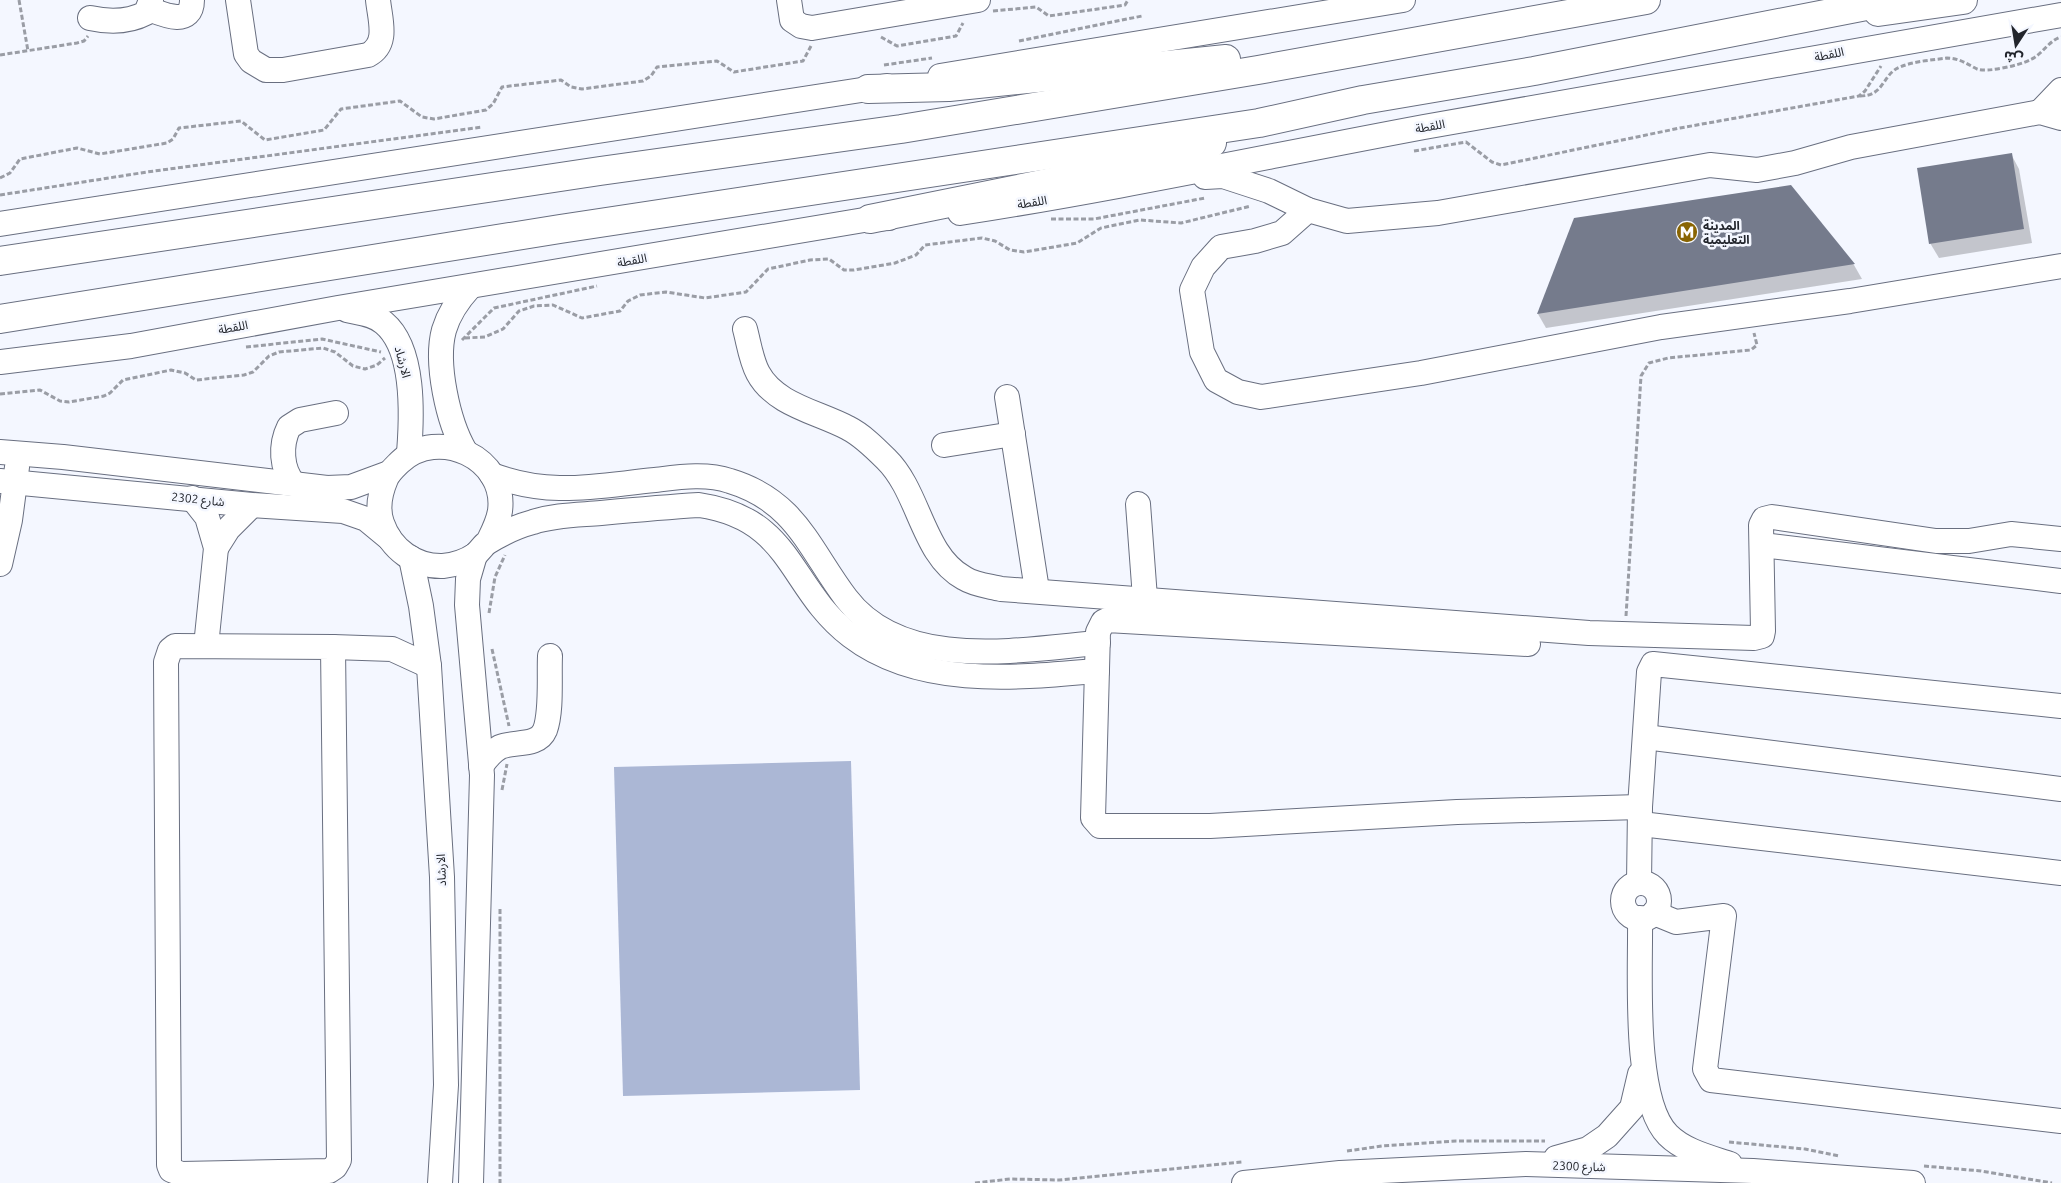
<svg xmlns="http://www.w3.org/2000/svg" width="2061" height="1183" viewBox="0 0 2061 1183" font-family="Ubuntu,'Noto Sans Arabic',sans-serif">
  <rect width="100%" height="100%" fill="#f4f7ff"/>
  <path fill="#abb7d5" d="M851,761L860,1090L623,1096L614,767Z"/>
  <g fill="#0003">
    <path d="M2011,154L2019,169L2032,243L1939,258L1930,243Z"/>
    <path d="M1791,186L1854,265L1862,279L1546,328L1538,314L1575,219Z"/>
  </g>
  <g fill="#757b8c">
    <path d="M2012,153L2024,229L1929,244L1917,168Z"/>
    <path d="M1791,185L1855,264L1537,314L1574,218Z"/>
  </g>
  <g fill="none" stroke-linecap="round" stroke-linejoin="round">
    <g stroke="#696f80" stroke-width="26">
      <g id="minor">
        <path d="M238,0L246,54L251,61L266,70H283L368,55C389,44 380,20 378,0"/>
        <path d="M789,0L792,20L801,26L812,28L978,0"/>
        <path d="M149,9C164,15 192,27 192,0"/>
        <path d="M90,18C108,22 129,22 146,13L151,0"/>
        <path d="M940,76L1403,0"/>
        <path d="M2040,112L2061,90"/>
        <path d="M1205,177L1223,176L1269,191L1308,210L1347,221L1438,213L1710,165L1757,170L1795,163L1851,147L2040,112L2061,118"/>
        <path d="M1308,210L1282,233L1255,241L1221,247L1203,267L1192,290L1202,352L1216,380L1238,392L1261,397L1421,373L1661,327L1850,301L2061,266"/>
        <path d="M960,213C1115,189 1269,156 1424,127C1636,89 1848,51 2061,15"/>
        <path d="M0,224L887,86"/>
        <path d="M347,310C360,313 374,314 384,323C415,349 412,416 409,453"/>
        <path d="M745,329C749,344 751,360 758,373C775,405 818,412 848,428C862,435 875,448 886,459C920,492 922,555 964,578C975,585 989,586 1001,589L1589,633L1754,638L1762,636L1763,631L1761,525L1764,519L1772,517L1936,541H1969L2011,534L2061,539"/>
        <path d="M0,362L131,346L338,308L870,219L889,218"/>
        <path d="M1007,397L1037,590"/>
        <path d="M944,445L1013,434"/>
        <path d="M465,451C448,422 435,363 444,330C449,313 458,300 470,287"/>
        <path d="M0,452L63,457L327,488L351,487L389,473"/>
        <path d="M492,475C551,497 594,486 655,480C680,477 706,473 730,481C796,501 809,549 846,598C902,672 1018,650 1098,643"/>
        <path d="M0,481L252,505L343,511L366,519L389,538"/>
        <path d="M294,484C281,469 280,445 289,427L300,420L336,413"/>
        <path d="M192,498L207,517L216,548L206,646"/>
        <path d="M1138,504L1145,598"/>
        <path d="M488,542C493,532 498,523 500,511C507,458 438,426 400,462C395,467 389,472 386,479C380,493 377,509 382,523C391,549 415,567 443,566C453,565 466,561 475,555C480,551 483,545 488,542C501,534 518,526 533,522C555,515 578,515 601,513C633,510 666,507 699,505C794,519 788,588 851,636C919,688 1016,678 1097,671"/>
        <path d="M1762,545L2061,581"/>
        <path d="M216,548L228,529L252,505"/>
        <path d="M411,558L421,606L429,666L442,877L446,1085L440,1183"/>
        <path d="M0,564L10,520L17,467"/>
        <path d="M1528,644L1107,620L1103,622L1098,632L1093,818L1100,826H1210L1457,812L1640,807"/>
        <path d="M175,646L333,647L339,1160L335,1167L329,1171L181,1174L171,1170L169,1165L166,662L170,650Z"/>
        <path d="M333,647L392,649L429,666"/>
        <path d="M1645,737L2061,789"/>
        <path d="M481,766C486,759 492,751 500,747C514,741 538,747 545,730C552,711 549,677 550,656"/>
        <path d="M1641,824L2061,873"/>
        <path d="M1639,883L1640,807L1649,672L1653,664L2061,706"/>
        <circle cx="1641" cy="901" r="18"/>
        <path d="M1654,913L1676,922L1724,916L1705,1069L1711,1080L2061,1121"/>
        <path d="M1640,918C1641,970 1632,1099 1668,1135C1684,1151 1709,1157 1730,1164"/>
        <path d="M1556,1158L1588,1149L1607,1136L1632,1108L1640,1074"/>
        <path d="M471,1183L482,775L467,605L468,579L475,555"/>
        <path d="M1244,1183L1340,1173L1526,1164L1753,1171L1913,1183"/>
      </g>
    </g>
    <g stroke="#696f80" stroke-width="30">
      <g id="major">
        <path d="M1878,12L1963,0"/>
        <path d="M868,89L949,87L1226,59"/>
        <path d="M870,219L1062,180L1182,153L1212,143"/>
        <path d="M0,261L600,171L901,129L1258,70L1646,0"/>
        <path d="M0,319L560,229L1259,123L1363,100L1534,71L1897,0"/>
      </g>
    </g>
    <g stroke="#9a9da5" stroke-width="3" stroke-dasharray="5 2.5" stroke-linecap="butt">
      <path d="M19,0L28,51"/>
      <path d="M993,11L1036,7L1049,16L1125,5L1128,0"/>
      <path d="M881,37L897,46L956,36L963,23"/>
      <path d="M1019,41L1142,16"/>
      <path d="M0,55L77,43L84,41L88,36"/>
      <path d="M884,65L932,58"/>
      <path d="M1860,96C1885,96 1882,74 1900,67C1914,61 1933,60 1947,58C1959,58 1967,64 1977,69C1987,73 2020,65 2030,60C2043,54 2048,41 2061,37"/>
      <path d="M1414,151L1466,142L1492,162L1501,165L1680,128L1859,96L1865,91L1881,66"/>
      <path d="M0,178L10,173L20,159L77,148L100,154L167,143L173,139L179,128L241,121L265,140L324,130L341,109L400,101L422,117L434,119L486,110L493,104L502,87L561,80L571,87L582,89L643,81L651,76L657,67L717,61L734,72L803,61L811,46"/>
      <path d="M0,195L147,172L482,127"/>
      <path d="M1051,219H1094L1205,198"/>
      <path d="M465,338L485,337L503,329L519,311L534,306L553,305L582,318L620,311L628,301L640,295L666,292L705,298L746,292L768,269L810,260L829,259L844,270H854L895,263L916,255L925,245L982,238L995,241L1010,250L1024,252L1077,243L1101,228L1140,220L1181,223L1251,206"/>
      <path d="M462,340L494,308L597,286"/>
      <path d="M246,347L322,339L381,352"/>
      <path d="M0,394L40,390L60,401L69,402L104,396L110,393L123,380L171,370L185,373L196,380L244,375L253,372L269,356L279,352L323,348L335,352L353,366L365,369L377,365L385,358"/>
      <path d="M489,613L495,577L505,555"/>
      <path d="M1626,616L1641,376L1649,363L1668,358L1751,350L1757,345L1754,333"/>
      <path d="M492,649L509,726"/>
      <path d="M502,790L507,764"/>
      <path d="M500,909V1183"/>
      <path d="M1729,1142L1805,1149L1839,1156"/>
      <path d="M1347,1151L1382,1146L1456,1141H1545"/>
      <path d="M1924,1166L1981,1171L2052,1183"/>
      <path d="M975,1183L1010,1179L1059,1180L1242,1162"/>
    </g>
    <use href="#minor" stroke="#fff" stroke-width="24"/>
    <use href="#major" stroke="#fff" stroke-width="28"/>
  </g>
  <defs>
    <g id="metro-disc" transform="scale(1.125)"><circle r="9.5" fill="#896503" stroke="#f4f7ff"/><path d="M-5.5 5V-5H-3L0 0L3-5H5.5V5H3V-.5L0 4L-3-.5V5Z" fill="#fff"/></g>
  </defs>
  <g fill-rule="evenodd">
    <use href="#metro-disc" x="1687" y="232"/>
  </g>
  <g text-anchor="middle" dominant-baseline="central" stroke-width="5" stroke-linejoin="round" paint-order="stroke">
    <g font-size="12" fill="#22252c" stroke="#f4f7ff">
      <text transform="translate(1829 54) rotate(-11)">اللقطة</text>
      <text transform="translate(1430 126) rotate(-10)">اللقطة</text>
      <text transform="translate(1032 202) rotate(-9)">اللقطة</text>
      <text transform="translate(632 260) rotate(-10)">اللقطة</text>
      <text transform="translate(233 327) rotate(-10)">اللقطة</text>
      <text transform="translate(403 362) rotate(75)">الارشاد</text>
      <text transform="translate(198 499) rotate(6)">شارع 2302</text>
      <text transform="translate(441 870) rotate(-92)">الارشاد</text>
      <text transform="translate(1579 1166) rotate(2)">شارع 2300</text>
    </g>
    <g font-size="12" font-weight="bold" fill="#22252c" stroke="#f4f7ff" text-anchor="start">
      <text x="1703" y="225">المدينة<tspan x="1703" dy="14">التعليمية</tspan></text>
    </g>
  </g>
  <g transform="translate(2016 45) rotate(192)" stroke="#f4f7ff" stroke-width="4" paint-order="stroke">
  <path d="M0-4L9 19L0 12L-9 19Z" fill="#22252c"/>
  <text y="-8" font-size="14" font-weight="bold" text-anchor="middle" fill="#22252c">ش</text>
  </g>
</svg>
